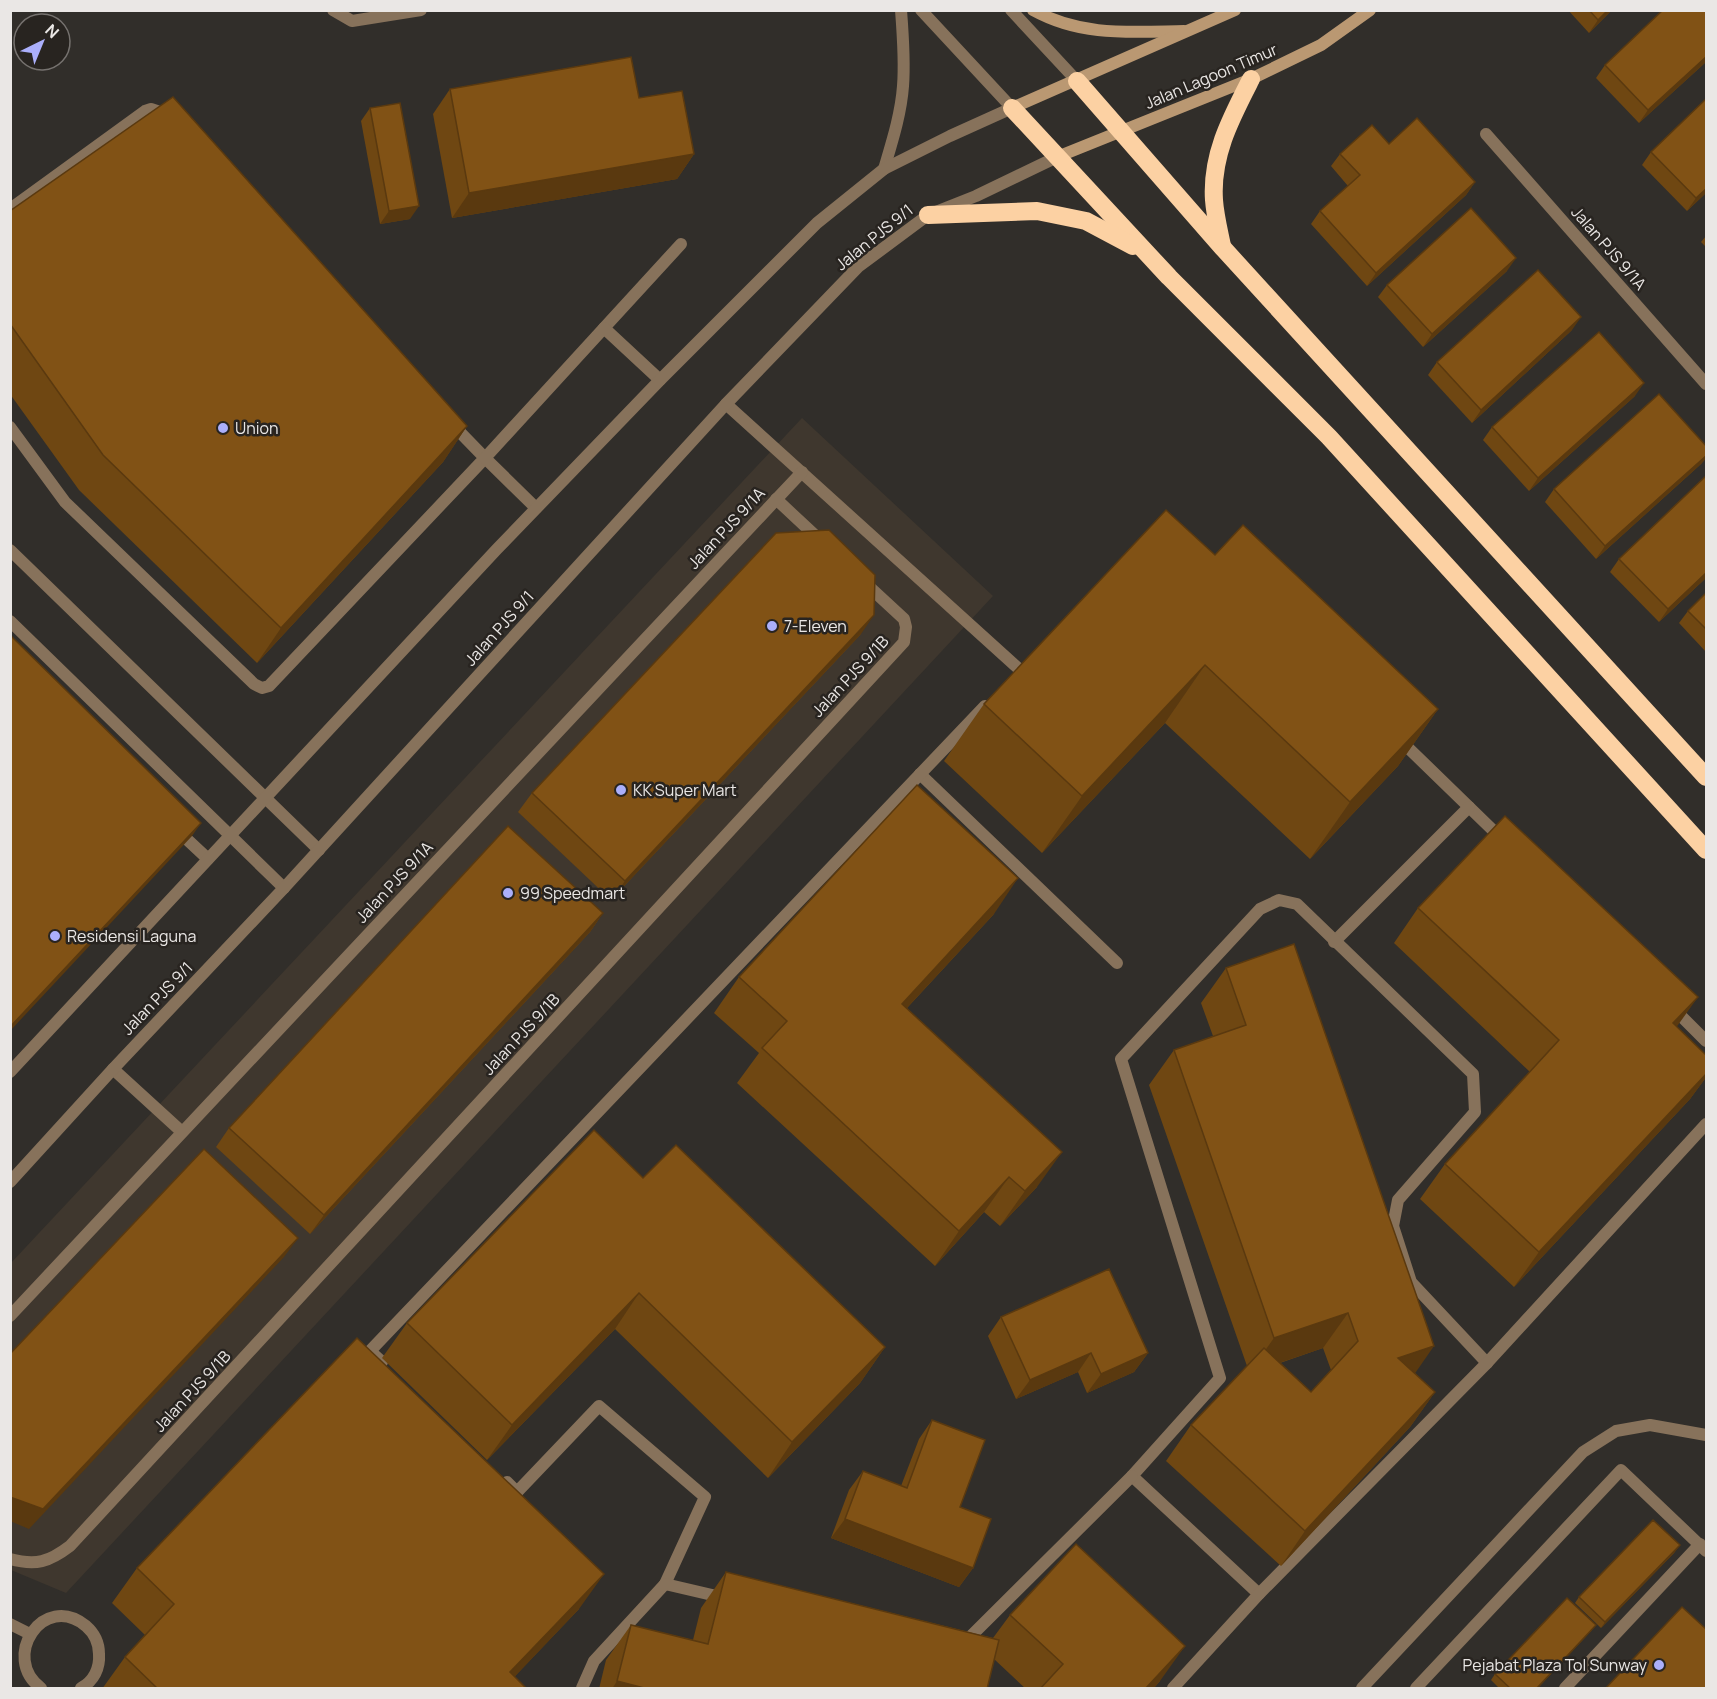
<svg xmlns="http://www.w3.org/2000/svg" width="1717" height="1699" viewBox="0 0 1717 1699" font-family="Manrope,sans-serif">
  <rect width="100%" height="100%" fill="#312e2a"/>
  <path fill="#3f372e" d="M802,418L993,596L66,1593L11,1570L10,1264Z"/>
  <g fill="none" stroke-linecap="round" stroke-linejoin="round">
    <g stroke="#87725b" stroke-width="12">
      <path d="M333,10L352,21L421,10"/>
      <path d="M10,209L145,111L151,109L157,111L165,120"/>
      <path d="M604,328L681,244"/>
      <path d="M726,404L1019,669"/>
      <path d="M10,427L65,502L254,684L262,688L269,686L485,458L451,423"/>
      <path d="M536,508L485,458L604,328L660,380"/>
      <path d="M1398,738L1504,841"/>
      <path d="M920,774L1117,963"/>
      <path d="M178,831L208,859"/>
      <path d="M1334,942L1469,807"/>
      <path d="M1672,1007L1706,1041"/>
      <path d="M382,1362L370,1351L985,706"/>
      <path d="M507,1482L517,1492L599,1406L705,1497L665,1584"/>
      <path d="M1259,1594L1132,1476L1220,1378L1121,1059L1260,909L1279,900L1297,904L1473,1074L1475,1112L1398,1200L1393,1226L1411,1282L1487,1363"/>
      <path d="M10,1624L28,1633"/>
      <path d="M961,1639L970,1637L1132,1476"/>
      <path d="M41,1688C0,1658 43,1591 86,1626C94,1633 99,1643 99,1654C100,1668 94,1681 81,1688"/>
      <path d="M582,1688L594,1661L665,1584L725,1598"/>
      <path d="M1173,1688L1259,1594L1487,1363L1706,1124"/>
      <path d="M1362,1688L1583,1452L1616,1431L1650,1425L1706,1435"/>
      <path d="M1416,1688L1621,1470L1706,1551"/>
      <path d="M1565,1688L1700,1544"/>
    </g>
    <g stroke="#87725b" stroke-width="12">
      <path d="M921,10L1012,108"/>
      <path d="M1011,10L1077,81"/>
      <path d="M1486,134L1706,384"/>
      <path d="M776,499L821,541"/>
      <path d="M10,550L319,850"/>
      <path d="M10,621L284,888"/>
      <path d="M113,1069L182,1132"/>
      <path d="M10,1316L802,472"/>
      <path d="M10,1559C36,1566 49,1562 70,1546L904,642L906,627L904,619L864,582"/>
    </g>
    <g stroke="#87725b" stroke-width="12">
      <path d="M884,169C892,142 901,114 903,86C905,61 903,36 901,10"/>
      <path d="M10,1072L497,549L660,380L817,223L884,169L950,136L1012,108"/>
      <path d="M10,1182L113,1069L284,888L726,404L858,267L928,215L976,196L1057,157"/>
    </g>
    <g stroke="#ba9872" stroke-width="12">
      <path d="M1033,10C1082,37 1130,32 1184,31"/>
      <path d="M1012,108L1235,10"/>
      <path d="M1057,157L1251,79L1321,45L1370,10"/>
    </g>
    <g stroke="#fcd1a3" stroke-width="18">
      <path d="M1077,81L1222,247L1706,777"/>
      <path d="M1012,108L1169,277L1329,437L1706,850"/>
      <path d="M928,215L1037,211L1086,221L1133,246"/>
      <path d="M1222,246C1219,231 1215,215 1214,200C1211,155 1231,118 1251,79"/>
    </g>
  </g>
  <g fill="#6f4712" fill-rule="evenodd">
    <path d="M1568,10H1612L1589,33Z"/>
    <path d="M1707,61L1639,123L1596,78L1605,65Z"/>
    <path d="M450,89L639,98L694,154L677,179L452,218L433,114Z"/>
    <path d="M370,108L410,219L380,224L361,121Z"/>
    <path d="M1389,144L1475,182L1466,195L1367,286L1311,224L1320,211L1348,186L1331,166L1340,154Z"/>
    <path d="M1651,152L1707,192L1687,211L1642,165Z"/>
    <path d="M10,211L467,426L443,462L257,663L79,490L10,394Z"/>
    <path d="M1707,235V248L1701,242Z"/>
    <path d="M1507,271L1423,347L1378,297L1387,285Z"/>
    <path d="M1572,330L1472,423L1428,375L1437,362Z"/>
    <path d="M1635,396L1529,491L1483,440L1492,427Z"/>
    <path d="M1707,447V457L1701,464L1596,559L1545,502L1554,489Z"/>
    <path d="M1707,475V577L1659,622L1610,572L1619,559Z"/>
    <path d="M1215,555L1438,709L1398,766L1310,859L1165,723L1042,853L944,761L984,704Z"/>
    <path d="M1707,592V653L1679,623L1688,611Z"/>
    <path d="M861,634L611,900L518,812L532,793Z"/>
    <path d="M1418,908L1677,1027L1707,1056V1076L1690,1099L1514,1287L1420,1199L1445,1164L1530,1072L1394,943Z"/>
    <path d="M603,913L590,932L310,1234L216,1147L229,1128Z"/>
    <path d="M994,914L907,1008L1037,1187L1000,1226L984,1212L935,1266L737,1083L759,1053L714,1013L739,977Z"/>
    <path d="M1226,968L1415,1373L1435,1392L1410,1427L1281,1566L1166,1461L1191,1425L1247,1366L1149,1085L1174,1050L1213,1036L1201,1003ZM1323,1348L1331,1370L1311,1392L1280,1363Z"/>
    <path d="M643,1178L885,1347L860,1383L768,1478L615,1329L487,1460L382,1358L407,1323Z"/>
    <path d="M1001,1317L1148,1353L1134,1372L1087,1393L1078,1372L1016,1399L988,1336Z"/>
    <path d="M932,1420L960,1507L973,1568L959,1587L831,1538L849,1490L863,1471L901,1486L919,1439Z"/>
    <path d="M1675,1552L1601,1628L1575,1603L1579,1597Z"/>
    <path d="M137,1568L579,1609L514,1677L527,1689H102L125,1657L145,1635L112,1603Z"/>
    <path d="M726,1572L993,1638L1010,1615L1160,1681L1153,1689H1026L994,1659L987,1689H599L606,1660L631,1625L693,1640L701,1608Z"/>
    <path d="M1591,1631L1537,1689H1500L1491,1680L1495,1674Z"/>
  </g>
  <g fill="#5a390f">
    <path d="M1608,10H1612L1589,33L1598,20Z"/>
    <path d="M1707,56V61L1639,123L1648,110Z"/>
    <path d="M694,154L677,179L452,218L469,193Z"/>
    <path d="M1475,182L1466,195L1367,286L1376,273Z"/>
    <path d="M1707,188V192L1687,211L1696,198Z"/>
    <path d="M419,206L410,219L380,224L389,211Z"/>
    <path d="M1516,258L1507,271L1423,347L1432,334Z"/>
    <path d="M1581,317L1572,330L1472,423L1481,410Z"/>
    <path d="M1644,383L1635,396L1529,491L1538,478Z"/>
    <path d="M467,426L443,462L257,663L281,628Z"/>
    <path d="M1707,455V457L1701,464L1596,559L1605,546Z"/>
    <path d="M1707,572V577L1659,622L1668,609Z"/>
    <path d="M874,615L861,634L611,900L625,881Z"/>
    <path d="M1205,665L1165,723L1042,853L1082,796Z"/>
    <path d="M1438,709L1398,766L1310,859L1350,802Z"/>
    <path d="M201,823L192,836L10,1031V1027Z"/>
    <path d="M1018,878L994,914L878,1039L902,1004Z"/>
    <path d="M603,913L590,932L310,1234L324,1215Z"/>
    <path d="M1698,997L1673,1032V1023Z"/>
    <path d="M1707,1073V1076L1690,1099L1514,1287L1539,1252Z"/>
    <path d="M1062,1152L1037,1187L1000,1226L1025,1191Z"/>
    <path d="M1009,1177L984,1212L935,1266L959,1231Z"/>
    <path d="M298,1238L284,1257L29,1529L10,1521V1497Z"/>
    <path d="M639,1293L615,1329L487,1460L512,1425Z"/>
    <path d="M1348,1313L1323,1348L1249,1373L1274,1338Z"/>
    <path d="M1434,1346L1409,1382L1398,1358Z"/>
    <path d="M885,1347L860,1383L768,1478L792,1442Z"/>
    <path d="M1091,1353L1078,1372L1016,1399L1030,1380Z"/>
    <path d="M1148,1353L1134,1372L1087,1393L1101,1374Z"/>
    <path d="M1435,1392L1410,1427L1281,1566L1305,1531Z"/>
    <path d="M845,1519L973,1568L959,1587L831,1538Z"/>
    <path d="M1680,1545L1675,1552L1601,1628L1605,1622Z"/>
    <path d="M604,1574L579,1609L503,1689L510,1672Z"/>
    <path d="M1596,1625L1591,1631L1537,1689H1536Z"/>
    <path d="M1185,1646L1160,1681L1153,1689H1145Z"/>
    <path d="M617,1681L648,1689H612Z"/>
  </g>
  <g fill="#815215" stroke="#5a390f" stroke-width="1.5">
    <path d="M1589,10H1608L1598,20Z"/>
    <path d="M1663,10H1707V56L1648,110L1605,65Z"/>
    <path d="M631,57L639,98L682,91L694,154L469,193L450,89Z"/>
    <path d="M173,97L467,426L281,628L103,455L10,324V211Z"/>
    <path d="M1707,98V188L1696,198L1651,152Z"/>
    <path d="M400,103L419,206L389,211L370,108Z"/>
    <path d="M1417,118L1475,182L1376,273L1320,211L1360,175L1340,154L1372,125L1389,144Z"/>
    <path d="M1471,208L1516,258L1432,334L1387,285Z"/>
    <path d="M1538,270L1581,317L1481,410L1437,362Z"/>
    <path d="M1599,332L1644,383L1538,478L1492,427Z"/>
    <path d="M1659,394L1707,447V455L1605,546L1554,489Z"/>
    <path d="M1707,475V572L1668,609L1619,559Z"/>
    <path d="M1166,510L1215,555L1243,525L1438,709L1350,802L1205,665L1082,796L984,704Z"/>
    <path d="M829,530L875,575L874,615L625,881L532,793L776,533Z"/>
    <path d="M1707,592V630L1688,611Z"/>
    <path d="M10,635L201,823L10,1027Z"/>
    <path d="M917,785L1018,878L902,1004L1062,1152L1025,1191L1009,1177L959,1231L762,1048L787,1021L739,977Z"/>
    <path d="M1505,816L1698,997L1673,1023L1707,1056V1073L1539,1252L1445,1164L1559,1040L1418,908Z"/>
    <path d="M508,826L603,913L324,1215L229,1128Z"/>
    <path d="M1294,944L1434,1346L1398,1358L1435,1392L1305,1531L1191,1425L1264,1348L1311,1392L1358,1341L1348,1313L1274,1338L1174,1050L1246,1025L1226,968Z"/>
    <path d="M594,1130L643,1178L676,1145L885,1347L792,1442L639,1293L512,1425L407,1323Z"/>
    <path d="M204,1149L298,1238L43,1509L10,1497V1354Z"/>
    <path d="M1109,1269L1148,1353L1101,1374L1091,1353L1030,1380L1001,1317Z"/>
    <path d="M357,1338L604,1574L510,1672L527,1689H158L125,1657L174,1604L137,1568Z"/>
    <path d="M932,1420L985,1440L960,1507L991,1519L973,1568L845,1519L863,1471L907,1488Z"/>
    <path d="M1653,1520L1680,1545L1605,1622L1579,1597Z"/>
    <path d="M1076,1544L1185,1646L1145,1689H1040L1063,1664L1010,1615Z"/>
    <path d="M726,1572L999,1640L987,1689H648L617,1681L631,1625L708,1644Z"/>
    <path d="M1567,1598L1596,1625L1536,1689H1511L1495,1674Z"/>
    <path d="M1682,1607L1707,1630V1689H1605Z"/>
  </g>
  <g fill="#abaffb" stroke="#282420" stroke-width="2">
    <circle cx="223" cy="428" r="6"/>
    <circle cx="772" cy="626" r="6"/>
    <circle cx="621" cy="790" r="6"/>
    <circle cx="508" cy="893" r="6"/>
    <circle cx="55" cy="936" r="6"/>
    <circle cx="1659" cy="1665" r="6"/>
  </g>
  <g text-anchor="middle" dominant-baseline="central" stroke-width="5" stroke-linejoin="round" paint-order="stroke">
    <g font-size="16" fill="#eae7e5" stroke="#282420">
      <text transform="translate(1211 76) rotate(-23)">Jalan Lagoon Timur</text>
      <text transform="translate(874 237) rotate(-39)">Jalan PJS 9/1</text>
      <text transform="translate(1609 248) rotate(49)">Jalan PJS 9/1A</text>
      <text transform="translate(726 528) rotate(-47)">Jalan PJS 9/1A</text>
      <text transform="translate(499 628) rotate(-48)">Jalan PJS 9/1</text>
      <text transform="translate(850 676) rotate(-47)">Jalan PJS 9/1B</text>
      <text transform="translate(394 882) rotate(-47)">Jalan PJS 9/1A</text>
      <text transform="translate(157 998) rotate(-46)">Jalan PJS 9/1</text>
      <text transform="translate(521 1034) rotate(-47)">Jalan PJS 9/1B</text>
      <text transform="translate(192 1391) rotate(-47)">Jalan PJS 9/1B</text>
    </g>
    <g font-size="16" fill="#eae7e5" stroke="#282420" text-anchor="start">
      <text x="235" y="428">Union</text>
      <text x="784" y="626">7-Eleven</text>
      <text x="633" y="790">KK Super Mart</text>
      <text x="520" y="893">99 Speedmart</text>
      <text x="67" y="936">Residensi Laguna</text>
      <text x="1647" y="1665" text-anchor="end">Pejabat Plaza Tol Sunway</text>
    </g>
  </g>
  <rect width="1717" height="1699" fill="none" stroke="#eae7e5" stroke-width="24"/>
  <g transform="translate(42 42) rotate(43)"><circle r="28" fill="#282420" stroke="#76726f" stroke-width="1.5"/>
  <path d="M0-4.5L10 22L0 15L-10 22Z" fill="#abaffb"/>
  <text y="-9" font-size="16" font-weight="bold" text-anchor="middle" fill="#eae7e5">N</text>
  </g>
</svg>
